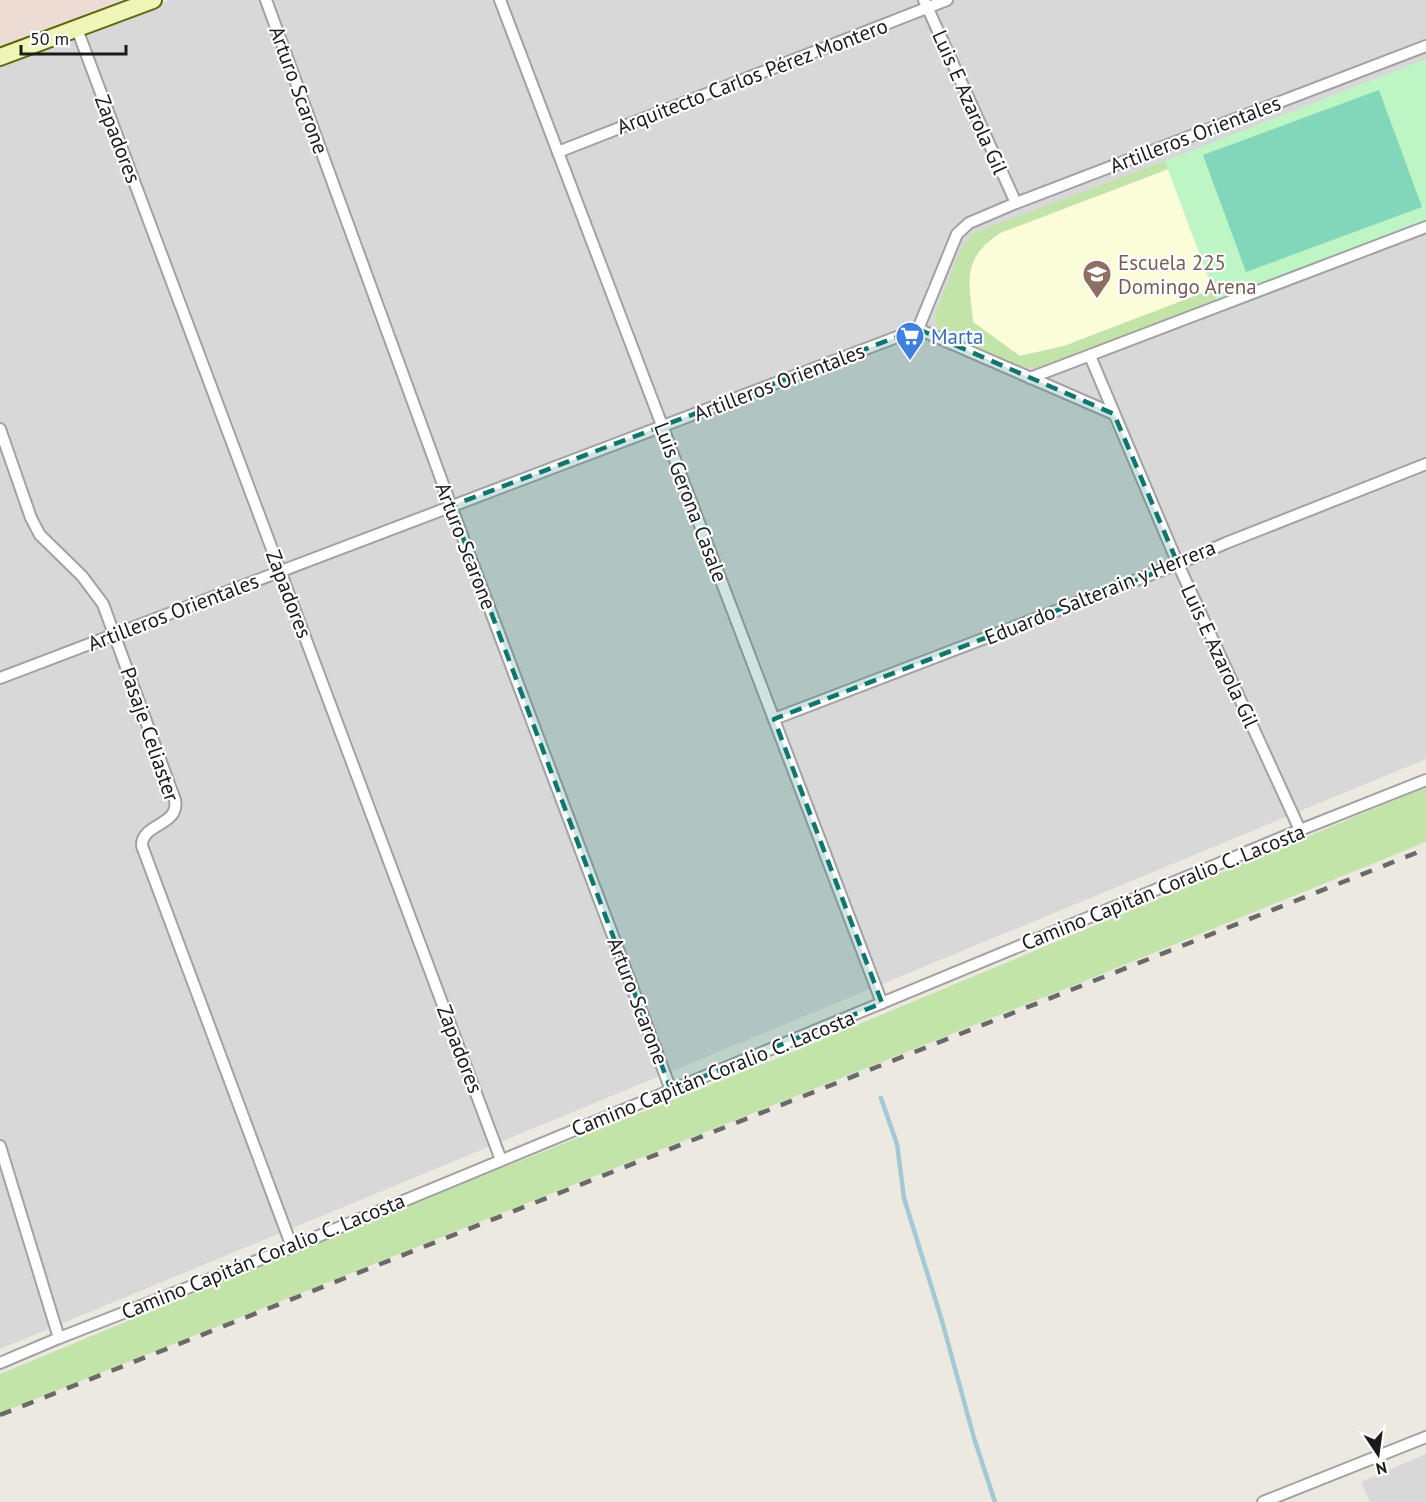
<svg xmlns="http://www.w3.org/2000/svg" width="1426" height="1502" viewBox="0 0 1426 1502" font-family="'PT Sans',sans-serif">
  <rect width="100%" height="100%" fill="#ece9e1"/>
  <g fill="#d9d8d8">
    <path d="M169,0H1426V759L0,1349V67Z"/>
    <path d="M1426,1454V1502H1370L1361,1482Z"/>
  </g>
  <path fill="#fbfdd9" d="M1168,169L1213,289L1064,346L1019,356L973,322L968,275L975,257L985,244L1000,233Z"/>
  <path fill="#eddcd4" d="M0,0H123L0,47Z"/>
  <g fill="#c3e4a8">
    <path d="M1165,161L1168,169L1000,233C961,259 969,281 973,322L1020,356L1064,346L1213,289L1217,301L1037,368H1028L943,334L936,327L935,315L961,249L973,233Z"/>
    <path d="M1426,787V842L1082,982L0,1413V1374L327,1238L778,1058Z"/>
  </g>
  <path fill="#bef5c5" d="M1426,59V220L1217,301L1165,161Z"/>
  <path fill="#82d7bb" d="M1379,90L1422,207L1246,272L1203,155Z"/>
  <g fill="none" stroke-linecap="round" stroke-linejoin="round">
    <path stroke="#a3c9d7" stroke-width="4.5" d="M881,1098L897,1144L904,1198L942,1321L974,1438L995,1502"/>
    <g stroke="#a2a2a2" stroke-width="14">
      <g id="street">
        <path d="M266,0L451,506L671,1090"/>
        <path d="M500,0L882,1003"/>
        <path d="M924,0L1016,203"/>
        <path d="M77,29L501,1160"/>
        <path d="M558,152L947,0"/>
        <path d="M1090,356L1178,564L1300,830"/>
        <path d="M1030,378L1426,227"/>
        <path d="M1114,414L918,329L957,234L969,223L1016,203L1426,46"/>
        <path d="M0,429L31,518L40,535L82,576L103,604L175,800C180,826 141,823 142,846L292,1247"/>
        <path d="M0,678L918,329"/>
        <path d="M774,719L1178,564L1226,543L1426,464"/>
        <path d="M0,1146L59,1338"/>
        <path d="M0,1363L59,1338L292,1247L1300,830L1426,780"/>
        <path d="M1263,1502L1426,1437"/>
      </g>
    </g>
    <g stroke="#5a690b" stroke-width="20">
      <path id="secondary" d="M0,57L153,0"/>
    </g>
    <use href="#street" stroke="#fff" stroke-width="10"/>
    <use href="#secondary" stroke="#eef5b6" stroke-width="16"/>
    <path stroke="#696969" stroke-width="4.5" stroke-dasharray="12 12" stroke-linecap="butt" d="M0,1415L1426,849"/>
  </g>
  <path fill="#0f766e" fill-opacity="0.2" stroke="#0f766e" stroke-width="4.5" stroke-dasharray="12 8" stroke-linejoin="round" d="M918,329L1114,414L1178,564L774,719L882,1003L671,1090L451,506Z"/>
  <defs>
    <g id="school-pin" transform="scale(1.5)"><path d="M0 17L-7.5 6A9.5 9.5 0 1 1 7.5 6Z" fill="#8d6e63" stroke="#fff"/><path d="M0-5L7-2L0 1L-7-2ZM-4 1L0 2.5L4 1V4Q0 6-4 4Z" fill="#fff"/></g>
    <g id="supermarket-pin" transform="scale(1.5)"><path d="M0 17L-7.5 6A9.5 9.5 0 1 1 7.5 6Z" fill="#3f7fe0" stroke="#fff"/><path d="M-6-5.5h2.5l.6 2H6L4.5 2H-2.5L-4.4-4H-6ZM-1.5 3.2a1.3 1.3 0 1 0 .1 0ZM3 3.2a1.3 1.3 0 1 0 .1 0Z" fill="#fff"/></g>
  </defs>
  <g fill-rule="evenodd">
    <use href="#school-pin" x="1097" y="274"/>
    <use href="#supermarket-pin" x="910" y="336"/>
  </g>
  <g text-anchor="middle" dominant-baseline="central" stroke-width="4.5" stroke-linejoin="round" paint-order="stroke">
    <g font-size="21" fill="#1b1b1b" stroke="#fff">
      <text transform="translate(752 76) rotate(-21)">Arquitecto Carlos Pérez Montero</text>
      <text transform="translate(299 90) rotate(70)">Arturo Scarone</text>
      <text transform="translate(970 102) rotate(66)">Luis E Azarola Gil</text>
      <text transform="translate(1195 134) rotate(-21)">Artilleros Orientales</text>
      <text transform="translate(118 139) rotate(69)">Zapadores</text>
      <text transform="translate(779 382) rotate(-21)">Artilleros Orientales</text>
      <text transform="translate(691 502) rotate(69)">Luis Gerona Casale</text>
      <text transform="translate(466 546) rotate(69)">Arturo Scarone</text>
      <text transform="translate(1100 592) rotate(-22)">Eduardo Salterain y Herrera</text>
      <text transform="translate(289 594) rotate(69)">Zapadores</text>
      <text transform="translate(173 612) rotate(-21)">Artilleros Orientales</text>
      <text transform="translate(1220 656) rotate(65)">Luis E Azarola Gil</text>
      <text transform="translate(150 734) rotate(71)">Pasaje Celiaster</text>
      <text transform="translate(1163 887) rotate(-22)">Camino Capitán Coralio C. Lacosta</text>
      <text transform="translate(638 1001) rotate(69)">Arturo Scarone</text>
      <text transform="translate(460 1049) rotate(69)">Zapadores</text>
      <text transform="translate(713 1073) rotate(-22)">Camino Capitán Coralio C. Lacosta</text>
      <text transform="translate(263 1256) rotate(-22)">Camino Capitán Coralio C. Lacosta</text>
    </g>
    <g font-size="21" fill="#785e54" stroke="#fff" text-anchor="start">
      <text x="1118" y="262">Escuela 225<tspan x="1118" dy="24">Domingo Arena</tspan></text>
    </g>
    <g font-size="21" fill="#366cbe" stroke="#fff" text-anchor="start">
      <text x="931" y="336">Marta</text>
    </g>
  </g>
  <g transform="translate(1378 1454) rotate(167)" stroke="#ffffff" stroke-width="4.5" paint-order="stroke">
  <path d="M0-4.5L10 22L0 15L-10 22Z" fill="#1b1b1b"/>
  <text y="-9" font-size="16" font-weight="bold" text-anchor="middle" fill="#1b1b1b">N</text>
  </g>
  <path d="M21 45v9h105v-9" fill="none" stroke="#1b1b1b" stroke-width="3"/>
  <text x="30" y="45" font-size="18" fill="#1b1b1b" stroke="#ffffff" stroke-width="4.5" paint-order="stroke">50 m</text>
</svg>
